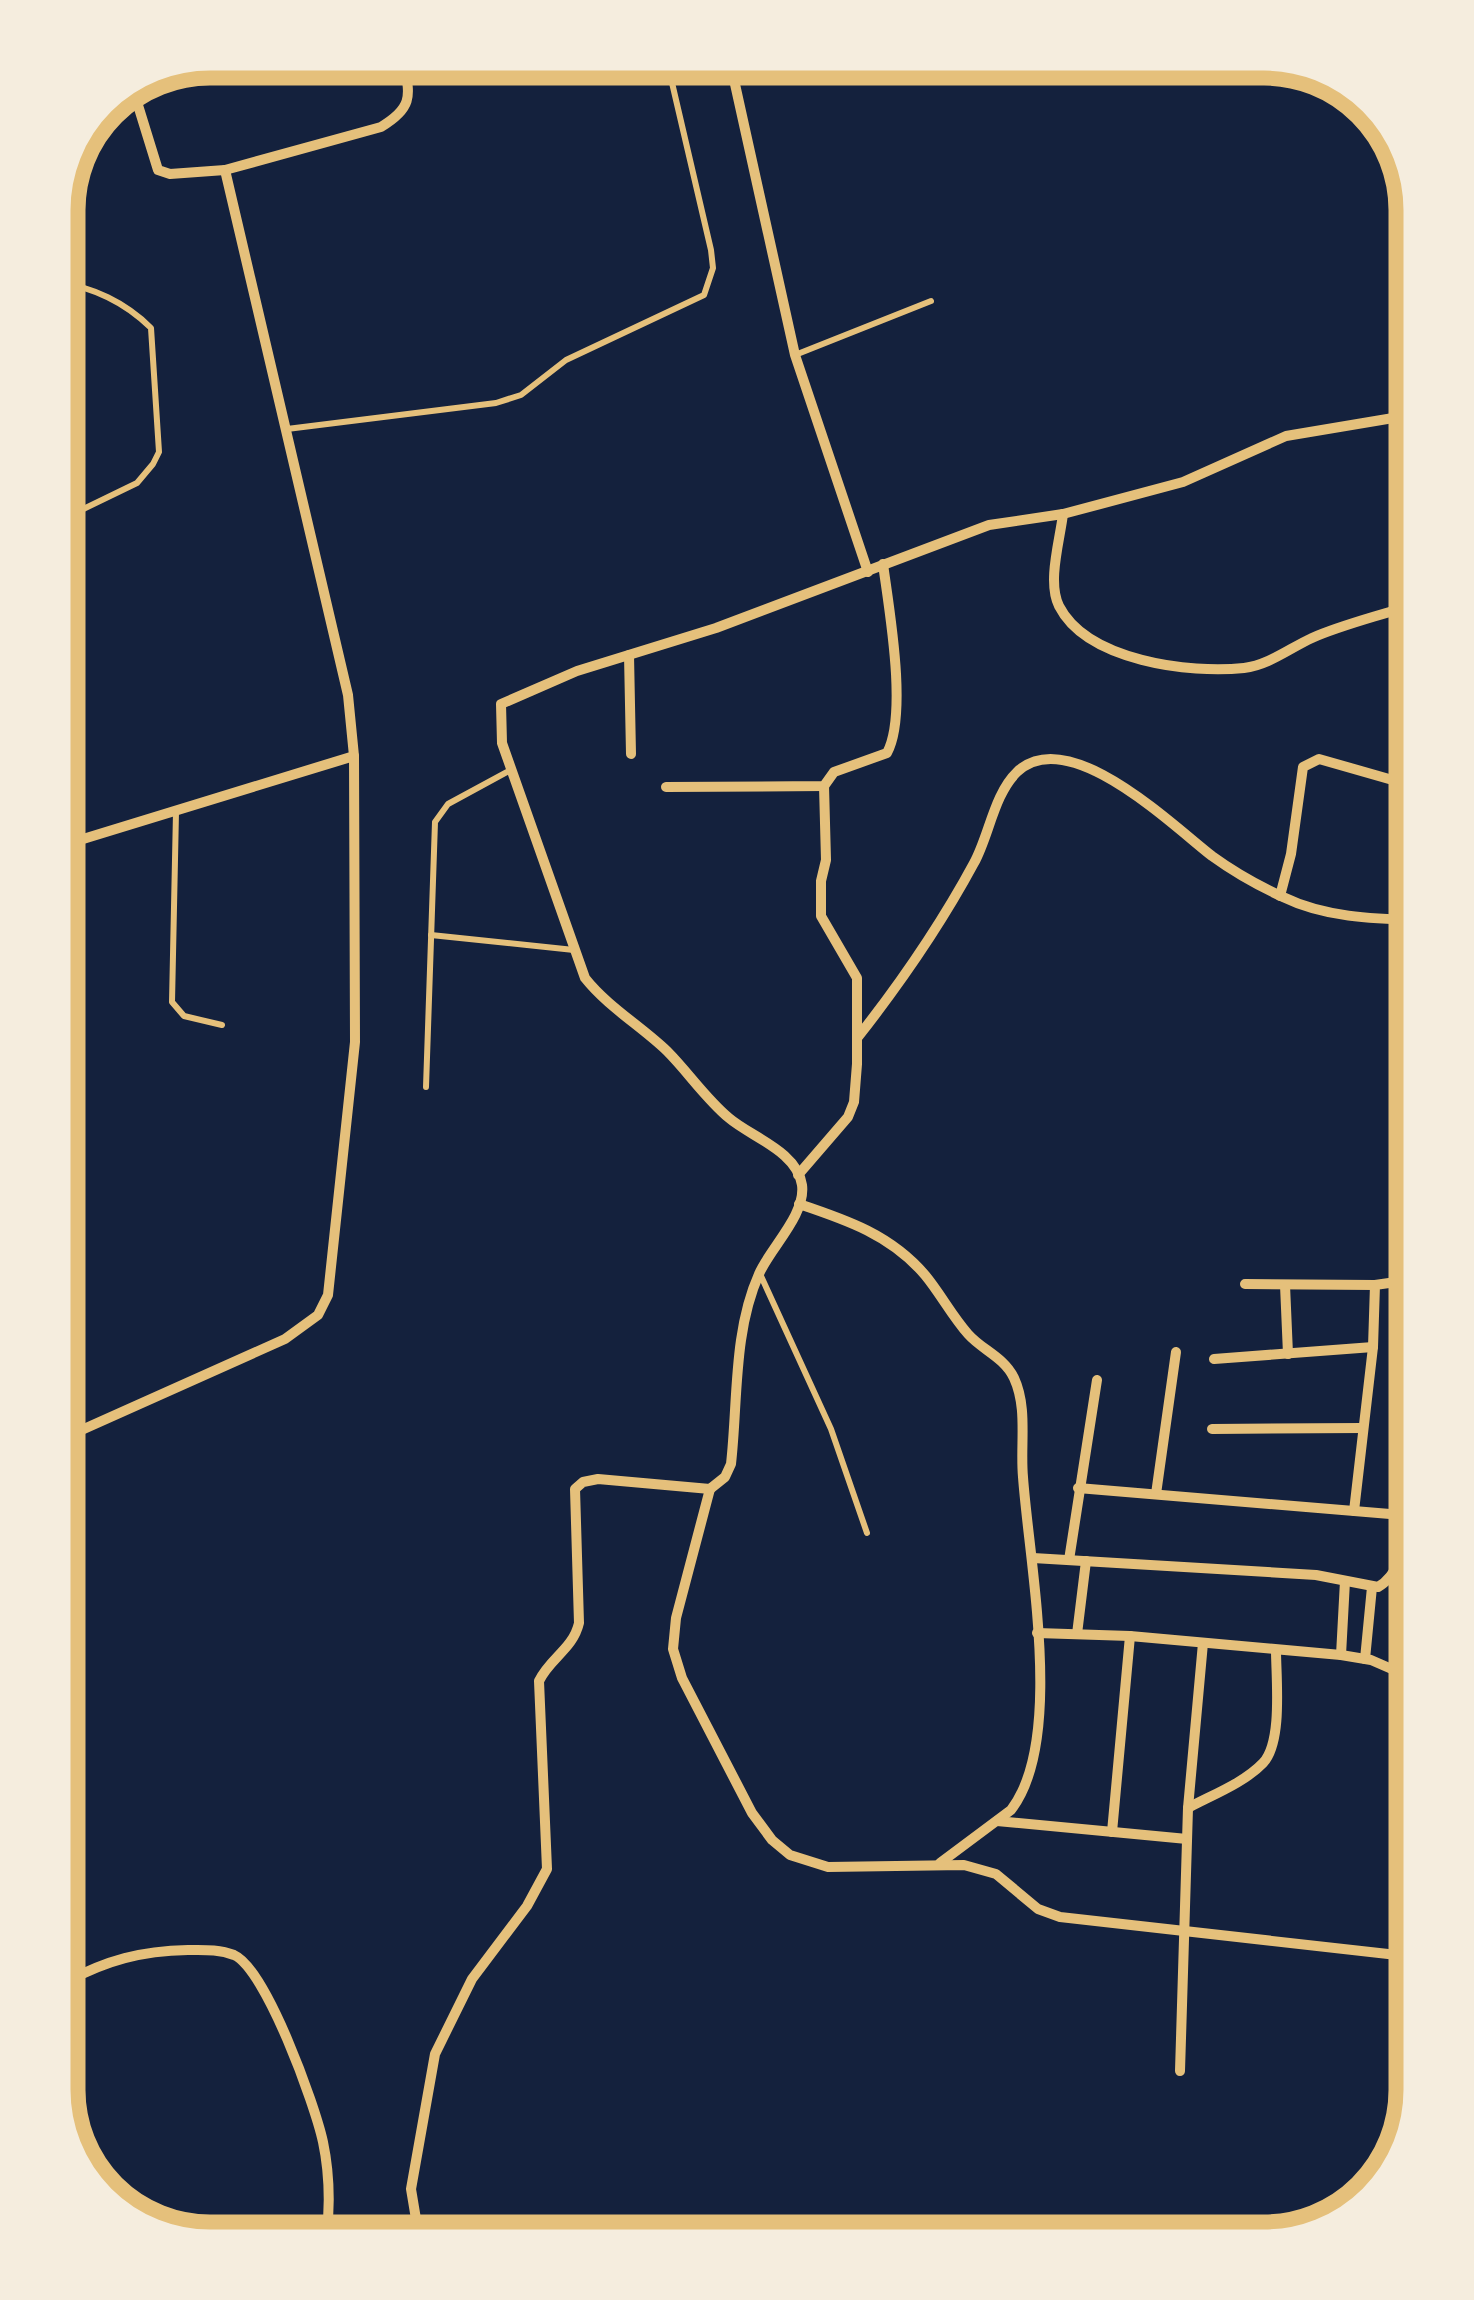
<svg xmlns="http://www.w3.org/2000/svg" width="1474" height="2300" viewBox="0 0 1474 2300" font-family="'DejaVu Sans',sans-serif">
  <rect width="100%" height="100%" fill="#14213d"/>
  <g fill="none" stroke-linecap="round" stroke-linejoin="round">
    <g stroke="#e5c07b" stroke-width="6">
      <path d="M407,73L498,57"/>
      <path d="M795,355L931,301"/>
      <path d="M287,429L496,403L521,395L566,360L704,295L713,268L711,250L666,57"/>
      <path d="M57,528L71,515L137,483L153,464L159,452L151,328C126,303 92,286 57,283"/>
      <path d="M176,812L172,1002L184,1016L222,1025"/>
      <path d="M431,935L574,950"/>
      <path d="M426,1087L435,822L448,804L509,771"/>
      <path d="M761,1276L831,1429L867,1533"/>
    </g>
    <g stroke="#e5c07b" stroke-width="10">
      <path d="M729,57L795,355L868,572"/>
      <path d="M133,89L158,170L170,174L225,170"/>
      <path d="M1063,514C1060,540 1047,582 1059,606C1087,661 1190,674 1244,668C1269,665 1290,648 1312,638C1339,626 1371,618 1399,609"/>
      <path d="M629,655L631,754"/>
      <path d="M666,787L824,786L834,772L887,753C908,714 889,609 883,564"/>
      <path d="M57,847L354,756L348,695L225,170L381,127C416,106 409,94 403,57"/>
      <path d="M1280,896L1291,854L1303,767L1319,759L1417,787"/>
      <path d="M858,1037C902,981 940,926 974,863C989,836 994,794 1017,772C1068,723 1172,825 1212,856C1234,872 1259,886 1283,897C1324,917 1372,919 1417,920"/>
      <path d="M798,1175L848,1117L854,1102L857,1064V978L821,916V881L826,860L824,786"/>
      <path d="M799,1204C847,1220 891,1235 925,1275C940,1293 952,1316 968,1334C982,1350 1004,1357 1014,1378C1028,1408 1020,1445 1023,1477C1029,1563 1065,1740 1011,1810L940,1863"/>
      <path d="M1245,1284L1375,1285"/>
      <path d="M1285,1285L1288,1354"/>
      <path d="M1214,1359L1373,1347"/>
      <path d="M1212,1429L1363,1428"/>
      <path d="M57,1441L285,1339L318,1315L328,1295L355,1042L354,756"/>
      <path d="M1078,1488L1414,1516"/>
      <path d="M710,1489L676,1618L673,1649L682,1678L752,1813L772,1840L790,1855L828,1867L964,1865L996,1874L1038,1909L1060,1917L1397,1955L1417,1962"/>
      <path d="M1156,1494L1176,1352"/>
      <path d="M1354,1511L1373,1347L1375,1285L1417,1279"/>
      <path d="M1033,1558L1316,1575L1378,1587C1402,1574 1409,1533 1417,1508"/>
      <path d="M1069,1560L1097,1380"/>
      <path d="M1037,1633L1130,1636L1341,1655L1371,1660L1417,1680"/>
      <path d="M1077,1634L1086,1561"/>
      <path d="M1341,1655L1345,1581"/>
      <path d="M1365,1659L1372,1587"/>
      <path d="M1188,1808C1212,1795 1244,1783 1263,1763C1283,1742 1276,1678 1276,1650"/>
      <path d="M997,1821L1187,1839"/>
      <path d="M1112,1832L1130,1636"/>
      <path d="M57,1967C87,2016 72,2070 65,2123"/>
      <path d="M66,1982C107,1960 141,1951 188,1950C203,1950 219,1949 234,1955C266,1969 315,2105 323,2142C330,2175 330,2210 326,2243"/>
      <path d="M1180,2071L1188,1808L1203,1643"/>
      <path d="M420,2243L411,2189L435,2054L472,1979L527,1906L547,1869L539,1681C550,1658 573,1649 579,1623L575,1489L583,1482L598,1479L710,1489L725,1477L731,1464C738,1402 733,1332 759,1274C770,1248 806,1215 802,1185C797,1151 751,1137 729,1118C706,1099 688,1072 667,1051C641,1026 608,1007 585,978L502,743L501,704L577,671L716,628L989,525L1063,514L1183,482L1286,436L1417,414"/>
    </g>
  </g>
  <path d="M0 0H1474V2300H0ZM210 78H1264A132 132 0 0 1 1396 210V2090A132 132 0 0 1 1264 2222H210A132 132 0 0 1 78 2090V210A132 132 0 0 1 210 78Z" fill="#f5edde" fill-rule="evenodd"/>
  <path fill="none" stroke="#e5c07b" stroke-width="15" d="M210 78H1264A132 132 0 0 1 1396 210V2090A132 132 0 0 1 1264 2222H210A132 132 0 0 1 78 2090V210A132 132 0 0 1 210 78Z"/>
</svg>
